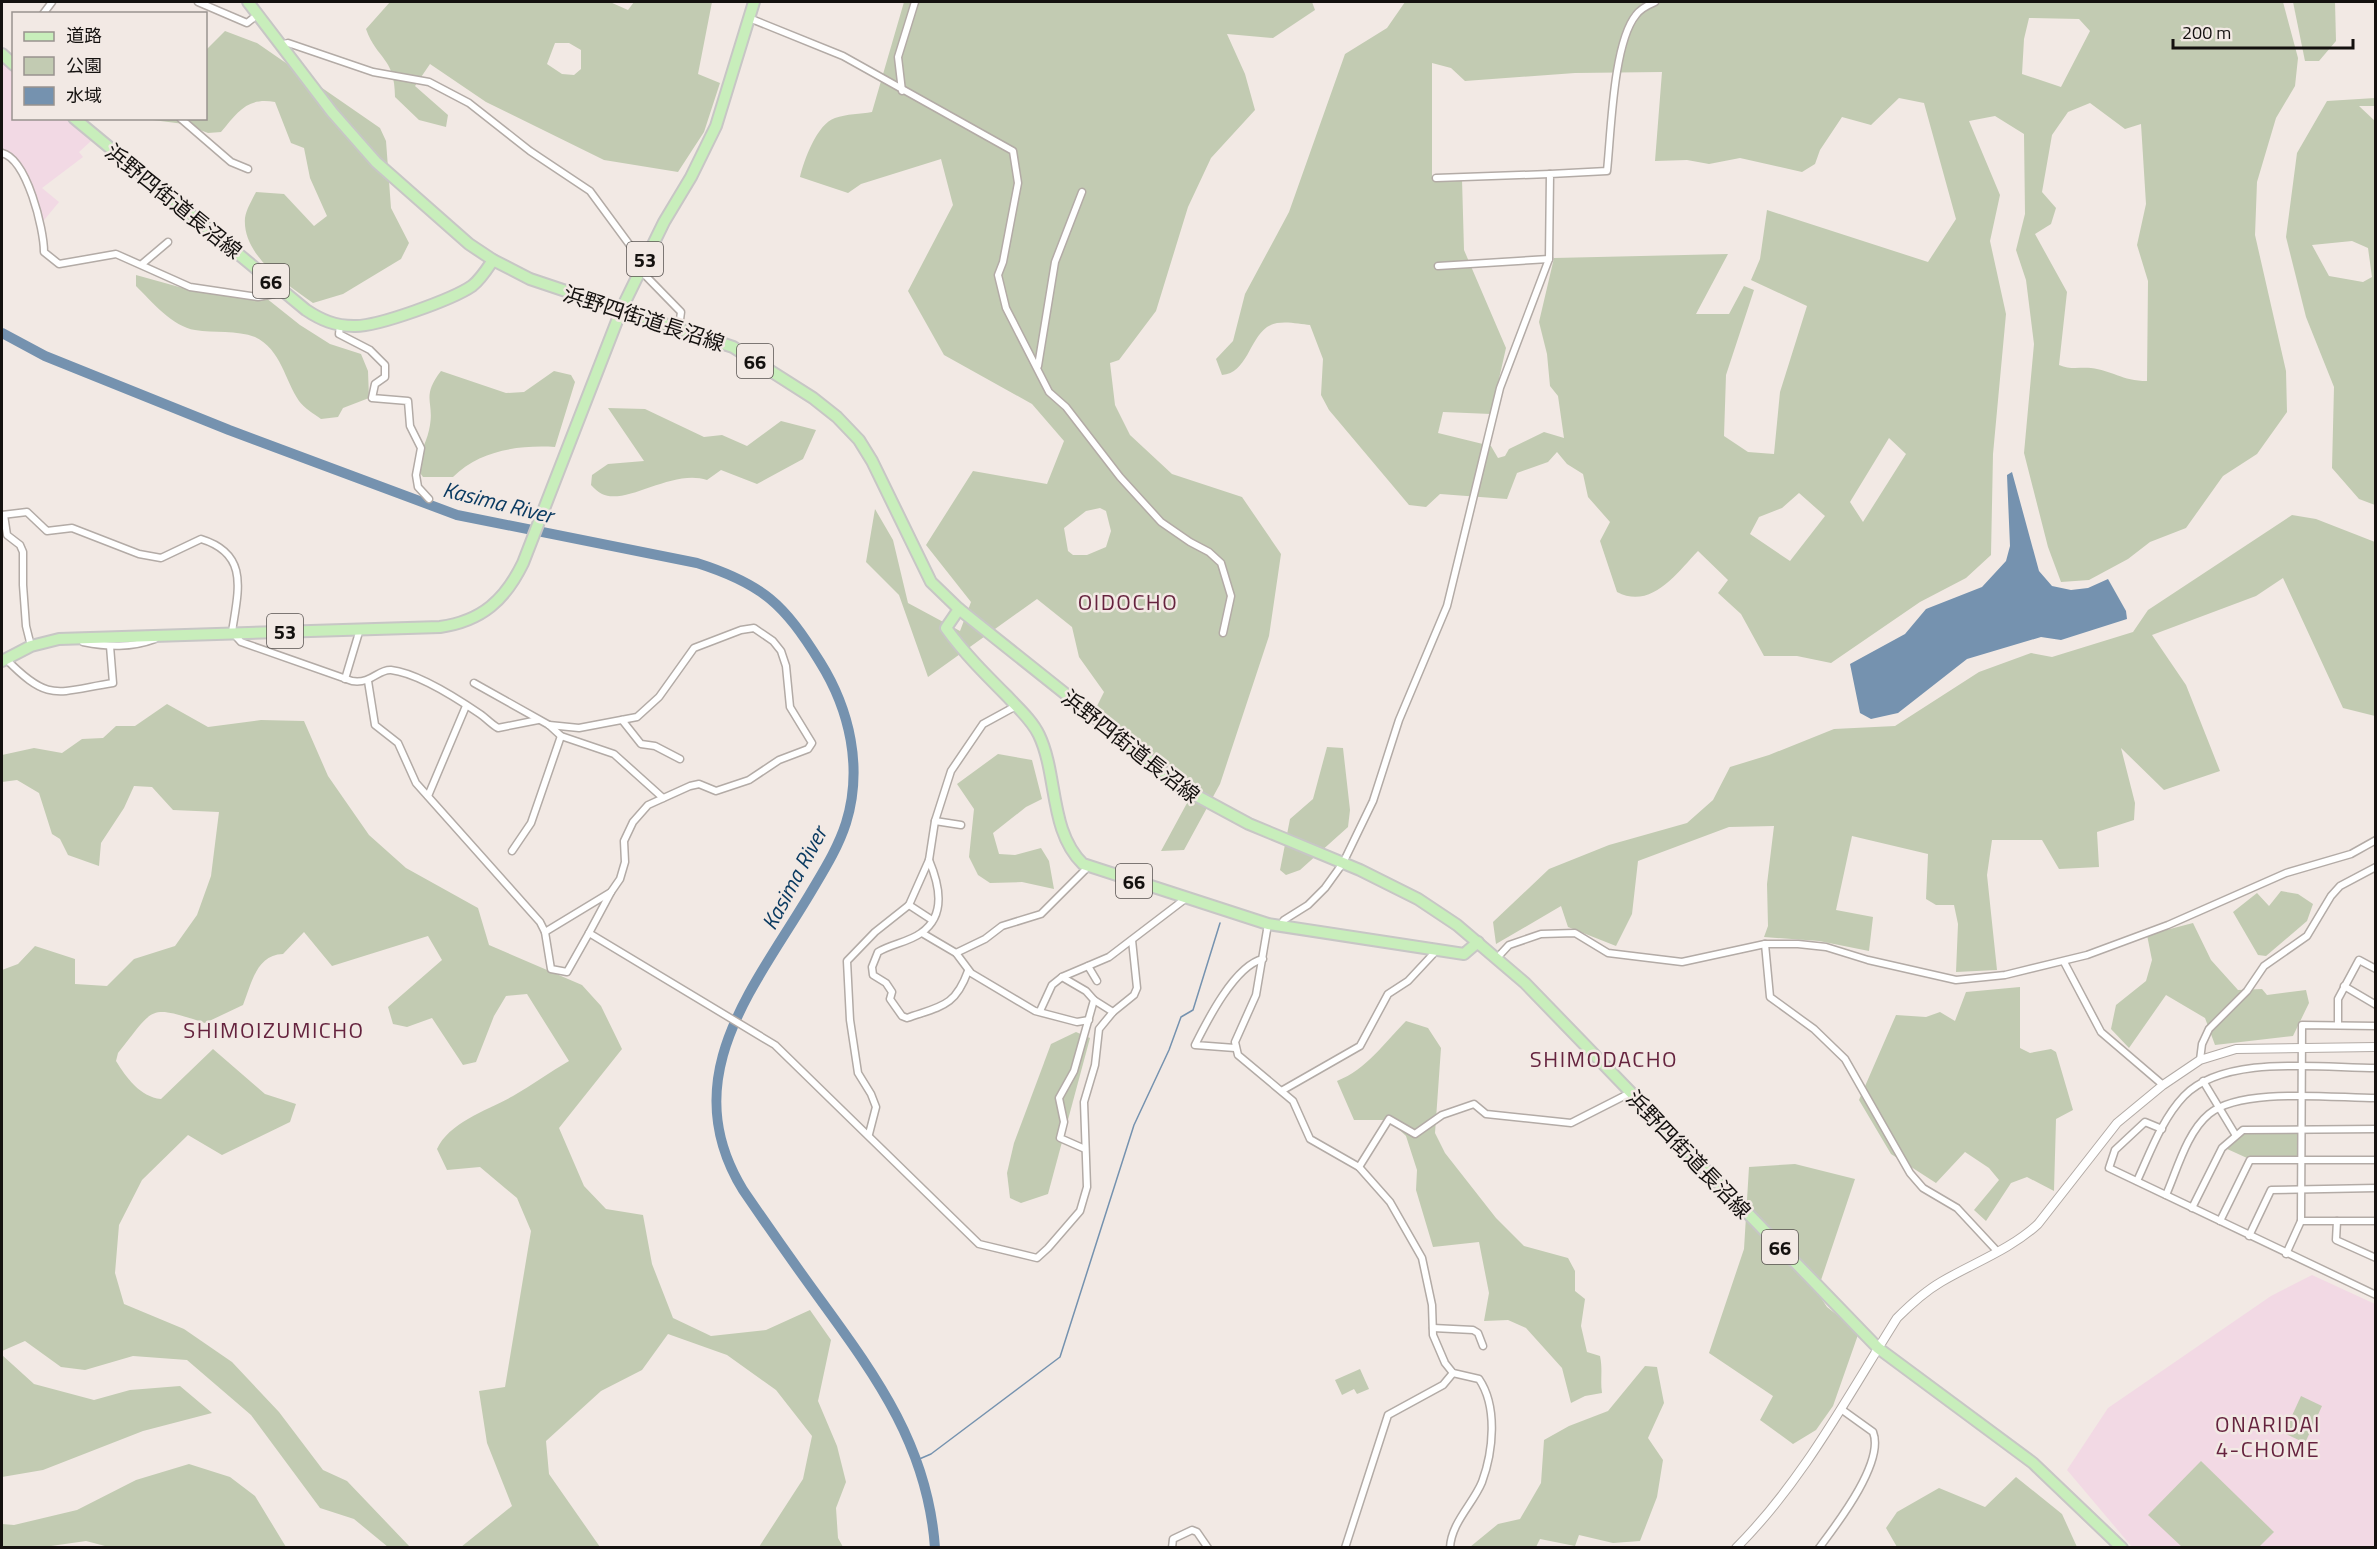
<svg xmlns="http://www.w3.org/2000/svg" width="2377" height="1549" viewBox="0 0 2377 1549" font-family="'Titillium Web','Noto Sans JP',sans-serif">
  <rect width="100%" height="100%" fill="#f2e9e4"/>
  <g fill="#f2d9e4">
    <path d="M2,60L13,71L14,118L66,119L91,141L79,152L83,157L42,188L59,202L40,225L25,174L2,151Z"/>
    <path d="M2312,1275L2375,1304V1547H2132L2067,1470L2108,1408L2271,1296Z"/>
  </g>
  <g fill="#c2cbb2" fill-rule="evenodd">
    <path d="M390,2H610L628,10L634,2H712L698,74L720,83L704,132L678,172L604,160L486,102L430,64L415,86L448,115L446,127L419,120L395,97C395,57 377,60 366,29ZM555,43H569L581,50V69L574,75L562,74L547,64Z"/>
    <path d="M904,2H1312L1315,10L1273,38L1227,34L1245,74L1255,110L1211,158L1188,207L1156,311L1119,360L1110,363L1115,405L1130,435L1172,474L1242,497L1281,554L1269,636L1220,784L1184,850L1161,851L1193,792L1151,754L1092,716L1104,692L1079,657L1072,627L1037,599L928,677L899,595L866,562L875,509L893,540L908,603L960,631L971,602L926,545L973,471L1047,484L1064,441L1032,404L944,355L908,291L953,205L941,159L861,184L848,193L800,177C804,160 817,124 835,118C846,114 861,114 872,112ZM1100,508L1106,511L1111,531L1106,547L1087,555H1073L1068,551L1064,528L1086,511Z"/>
    <path d="M1405,2H2283L2298,58L2295,86L2276,118L2257,182L2255,235L2286,371L2287,412L2257,454L2223,476L2186,528L2150,542L2128,559L2089,580L2061,582L2048,547L2024,453L2034,344L2026,280L2016,250L2025,214L2024,134L1995,116L1969,121L2000,195L1990,241L2006,314L1993,454L1991,555L1966,578L1920,602L1831,663L1797,656H1764L1741,614L1718,593L1728,580L1698,551C1676,574 1651,610 1617,592L1600,541L1610,522L1588,497L1583,474L1567,464L1557,452L1548,462L1517,473L1507,499L1440,494L1426,507L1409,505L1329,410L1321,395L1323,359L1310,325C1298,324 1278,319 1267,327C1249,340 1247,373 1222,375L1216,359L1233,341L1245,294L1289,212L1345,54L1387,28ZM2029,18L2079,19L2090,31L2061,87L2022,74L2024,39ZM1432,63L1451,68L1465,81L1575,73L1662,72L1655,161L1687,160L1709,164L1740,158L1802,172L1815,164L1820,150L1842,117L1871,125L1899,98L1924,103L1956,219L1928,262L1767,210L1760,259L1751,280L1807,306L1780,392L1774,454L1748,452L1724,436L1726,375L1754,290L1744,286L1729,314H1696L1728,254L1554,258L1539,322L1547,354L1550,386L1558,396L1564,438L1544,432L1509,449L1505,456L1498,458L1491,446L1438,433L1443,412L1491,414L1506,348L1464,250L1462,179L1432,178ZM2090,103L2125,129L2141,124L2146,204L2137,245L2148,281L2147,381C2122,381 2111,370 2091,368C2079,367 2071,370 2059,365L2067,292L2035,234L2051,224L2056,208L2042,192L2052,135L2068,112ZM1889,438L1906,454L1863,522L1850,502ZM1799,493L1825,516L1790,561L1750,534L1759,517L1782,508Z"/>
    <path d="M2293,2H2335L2336,41L2319,61H2305Z"/>
    <path d="M225,31L257,43L380,128L386,141L391,208L409,243L401,259L343,294L313,303C287,284 242,256 245,218C246,210 252,200 256,192L284,194L314,226L327,216L310,178L304,148L291,143L275,102C247,97 238,112 221,132L208,133L184,124L145,119L206,118V50Z"/>
    <path d="M2375,98V106H2359L2376,122L2375,505L2359,499L2332,468L2334,387L2306,317L2286,237L2297,153L2327,101ZM2352,241L2368,248L2372,277L2363,282L2329,276L2312,245Z"/>
    <path d="M136,275L190,290L261,294L300,325L330,344L361,354L368,371L369,398L343,408L338,417L321,419C314,414 304,408 299,401C285,381 281,349 255,337C237,330 214,333 195,330C173,327 151,301 136,286Z"/>
    <path d="M441,371L506,393L524,392L554,371L571,375L575,382L555,447C519,445 480,450 453,477H423L415,466C420,454 428,439 430,425C434,401 421,397 441,371Z"/>
    <path d="M608,408L645,409L704,437L722,435L747,446L781,421L816,430L803,459L757,484L721,470L707,480C673,468 626,506 602,494C598,492 594,488 591,485L592,475L608,464L644,461Z"/>
    <path d="M2292,515L2316,519L2375,542V716L2343,708L2283,578L2256,596L2152,635L2186,685L2220,771L2164,790L2121,748L2135,803L2134,820L2097,832L2099,867L2059,869L2042,840H1992L1987,875L1997,970L1956,972L1958,924L1954,905H1936L1926,899L1928,854L1852,836L1836,910L1873,917L1869,951L1819,941L1764,937L1768,926L1767,884L1774,826L1729,827L1638,861L1632,914L1616,946L1568,927L1561,906L1496,944L1493,922L1549,869L1609,845L1687,823L1713,800L1730,767L1769,755L1834,729L1895,726L1979,672L2031,653L2052,657L2133,632L2148,610Z"/>
    <path d="M167,704L208,727L261,720L304,721L328,776L369,835L406,868L478,908L489,945L582,985L601,1006L622,1049L559,1128L584,1186L606,1209L643,1215L652,1264L673,1318L711,1336L766,1330L810,1310L831,1340L818,1401L837,1446L846,1482L836,1508L838,1538L843,1547H759L803,1479L812,1436L776,1390L727,1355L668,1334L642,1370L601,1391L546,1441L549,1474L600,1547H461L512,1506L487,1443L479,1391L505,1387L531,1231L517,1198L480,1167L447,1170L437,1149C449,1122 488,1110 513,1096C532,1085 550,1072 569,1061L527,994L506,996L494,1016L476,1062L463,1065L432,1018L407,1027L393,1024L388,1007L442,960L428,936L332,966L304,932L283,954C256,955 252,983 243,1005L205,1023C147,1004 155,1007 118,1053L116,1061C126,1077 140,1097 161,1099L213,1049L265,1094L296,1104L290,1122L222,1155L188,1135L142,1180L119,1225L115,1273L124,1304L184,1329L232,1362L279,1412L323,1470L347,1481L410,1547H388L354,1519L320,1508L251,1415L187,1360L133,1356L85,1370L61,1367L25,1341L2,1351V970L18,964L35,946L75,959V984L107,986L134,959L175,946L197,915L211,876L219,812L173,810L152,787L134,786L124,808L101,843L99,866L68,855L60,839L52,834L39,793L17,780L2,782V755L34,748L62,753L82,739L103,738L116,726H135Z"/>
    <path d="M1327,747L1343,748L1350,810L1348,827L1300,870L1286,875L1280,870L1290,819L1313,799Z"/>
    <path d="M998,754L1032,760L1042,799L1026,807L993,833L999,854L1015,855L1041,848L1049,861L1054,889L1022,882L990,883L978,875L969,857L974,809L957,784Z"/>
    <path d="M2281,891L2298,894L2313,904L2307,921L2266,956L2258,955L2233,912L2257,893L2269,906Z"/>
    <path d="M2193,923L2211,960L2238,990L2262,989L2267,995L2306,990L2309,1003L2293,1036L2215,1045L2205,1018L2166,995L2129,1048L2111,1029L2116,1005L2146,981L2152,960L2147,935Z"/>
    <path d="M2020,987V1048L2030,1053L2051,1049L2056,1052L2073,1110L2056,1119L2054,1191L2027,1177L2011,1183L1986,1221L1974,1210L1999,1180L1989,1168L1965,1152L1936,1183L1891,1154L1859,1100L1896,1015L1926,1017L1940,1012L1955,1021L1966,992Z"/>
    <path d="M1406,1021L1428,1028L1441,1048L1435,1133L1445,1153L1496,1218L1524,1246L1568,1258L1575,1271V1291L1585,1299L1581,1326L1587,1352L1600,1356C1603,1370 1600,1380 1602,1393L1585,1396L1571,1403L1562,1368L1526,1328L1508,1320L1484,1321L1489,1293L1479,1242L1433,1247L1416,1190L1417,1170L1406,1136L1389,1120H1354L1337,1081C1367,1069 1384,1043 1406,1021Z"/>
    <path d="M1076,1032L1090,1038L1048,1194L1021,1203L1010,1198L1007,1173L1014,1143L1051,1044Z"/>
    <path d="M2295,1131L2298,1134V1155L2295,1158H2247L2225,1148L2243,1132Z"/>
    <path d="M1795,1164L1855,1179L1817,1292L1827,1307L1859,1332L1833,1406L1816,1430L1793,1444L1760,1420L1773,1396L1709,1353L1744,1249L1749,1167Z"/>
    <path d="M2,1355L34,1384L94,1400L130,1390L180,1386L212,1413L143,1431L43,1470L2,1477Z"/>
    <path d="M1645,1366L1657,1367L1664,1403L1648,1438L1663,1460L1657,1497L1640,1541L1613,1543L1579,1535L1575,1546L1540,1539L1536,1547H1470L1498,1524L1520,1519L1541,1483L1544,1440L1569,1426L1608,1411Z"/>
    <path d="M1360,1369L1369,1389L1357,1394L1354,1389L1342,1395L1335,1380Z"/>
    <path d="M2301,1396L2322,1406L2305,1443L2284,1433Z"/>
    <path d="M2201,1461L2274,1532L2259,1547H2182L2148,1515Z"/>
    <path d="M189,1464L230,1477L255,1496L286,1547L102,1548L105,1546L86,1541L44,1547H2V1524L14,1525L77,1510L136,1480Z"/>
    <path d="M2016,1477L2062,1514L2077,1547H1897L1886,1528L1897,1512L1939,1488L1985,1507Z"/>
  </g>
  <path fill="#7592af" d="M2012,472L2039,571L2052,586L2071,590L2088,588L2108,579L2126,611L2127,619L2061,640L2041,637L1967,659L1898,713L1871,719L1860,713L1850,664L1905,634L1926,609L1982,587L2006,561L2010,546L2007,475Z"/>
  <g fill="none" stroke-linecap="round" stroke-linejoin="round">
    <path stroke="#7592af" stroke-width="1.5" d="M917,1460L931,1454L1060,1357L1134,1125L1169,1050L1181,1017L1193,1010L1220,923"/>
    <path stroke="#7592af" stroke-width="10" d="M2,333L45,356L229,430L457,515L697,563C763,584 784,604 820,662C850,710 863,768 846,823C838,848 824,870 811,892C754,988 674,1077 743,1190C769,1228 795,1265 822,1302C878,1379 928,1448 935,1548"/>
    <g stroke="#b3aba6" stroke-width="9">
      <g id="minor">
        <path d="M198,2L247,23L257,15"/>
        <path d="M43,14L52,2"/>
        <path d="M749,18L843,56L1013,151L1018,183L1003,262L998,275L1006,308L1049,392L1066,407L1120,477L1161,522L1190,542L1209,552L1221,563L1231,596L1223,633"/>
        <path d="M280,45L288,43L373,72L429,82L469,103L530,151L590,191L643,263"/>
        <path d="M902,91L898,57L915,2"/>
        <path d="M180,118L231,162L248,169"/>
        <path d="M2,153C27,159 44,229 44,252L59,264L116,254L190,287L258,297L274,294L282,290"/>
        <path d="M1436,178L1550,174"/>
        <path d="M142,264L168,242"/>
        <path d="M1438,266L1549,259"/>
        <path d="M640,270L681,312L679,327"/>
        <path d="M340,325L339,334L370,350L385,365V377L375,384L372,398L408,401L410,426L421,448L416,475L418,487L429,499"/>
        <path d="M1038,366L1055,262L1082,192"/>
        <path d="M2,515L27,512L47,531L72,528L139,554L161,558L201,539C250,554 238,591 232,632L241,642L352,681C372,684 378,669 391,670C417,673 458,699 480,714C486,718 491,724 498,728L538,720"/>
        <path d="M4,515L7,535L20,545L23,552V585L26,626L31,646"/>
        <path d="M83,642C108,647 131,648 155,639"/>
        <path d="M6,659C49,703 56,692 113,683L110,646"/>
        <path d="M345,679L360,629"/>
        <path d="M368,681L375,725L398,743L416,783L540,922L545,932L551,969L567,972L589,933"/>
        <path d="M474,683L549,725L561,736L614,754L663,798"/>
        <path d="M622,720L641,744L655,746L680,759"/>
        <path d="M428,796L466,706"/>
        <path d="M935,821L961,825"/>
        <path d="M512,851L531,823L561,736"/>
        <path d="M929,860C939,884 947,915 921,933C909,942 891,944 878,952L872,967L873,975L886,983L892,992L890,999L902,1016L907,1018C941,1006 955,1007 968,971"/>
        <path d="M611,892L589,933L775,1045L979,1244L1037,1258L1048,1248L1080,1211L1087,1187L1084,1102L1095,1065L1099,1029L1113,1012L1134,995L1137,988L1132,940"/>
        <path d="M909,905L932,920"/>
        <path d="M1268,924L1256,995L1235,1042L1238,1055L1293,1101L1310,1139L1359,1167L1390,1202L1422,1258L1432,1305L1433,1335L1445,1363L1453,1373L1479,1379C1498,1407 1493,1452 1482,1482C1473,1504 1451,1523 1450,1548"/>
        <path d="M1280,926L1284,920L1308,905L1325,888L1343,863L1373,801L1399,720L1447,606L1500,388L1549,259L1550,174L1607,171C1611,134 1613,43 1636,15C1640,9 1648,5 1655,2"/>
        <path d="M545,932L611,892L620,879L625,862L624,841L633,822L648,805L690,786L699,784L716,791L749,780L779,760L808,749L812,743L790,707L786,666L781,651L773,641L754,628L741,630L694,648L659,697L637,717L579,728L549,725"/>
        <path d="M922,933L956,953L971,973L1035,1011L1077,1022L1089,1020"/>
        <path d="M1765,944L1770,997L1814,1029L1845,1059L1910,1173L1923,1188L1957,1208L1997,1251"/>
        <path d="M956,953L985,939L1002,926L1041,914L1088,867"/>
        <path d="M1497,958L1509,945L1541,934L1575,933L1608,953L1682,962L1765,944H1798L1826,947L1868,960L1956,980L2005,975L2087,955L2168,925L2286,873L2351,854L2376,840"/>
        <path d="M2064,962L2101,1032L2163,1085"/>
        <path d="M1088,966L1097,981"/>
        <path d="M1062,977L1086,991L1094,1000L1074,1071L1059,1098L1064,1122L1060,1138L1085,1149"/>
        <path d="M2344,986L2376,1005"/>
        <path d="M1094,1000L1113,1012"/>
        <path d="M1040,1011L1052,985L1062,977L1109,957L1185,899"/>
        <path d="M2338,1025V999L2359,960L2376,969"/>
        <path d="M1235,1048L1195,1045C1207,1021 1235,965 1263,959"/>
        <path d="M2200,1060L2202,1044L2209,1029L2247,991L2264,966L2307,936L2331,896L2340,886L2376,867"/>
        <path d="M2203,1081L2235,1134"/>
        <path d="M1283,1090L1360,1046L1388,994L1408,981L1436,951"/>
        <path d="M2162,1129L2145,1122L2115,1150L2109,1168L2376,1295"/>
        <path d="M869,1134L876,1107L871,1094L858,1073L850,1020L847,961L875,932L909,905L929,860L935,821L951,771L983,724L1016,706"/>
        <path d="M1359,1167L1389,1119L1415,1134L1442,1115L1474,1104L1486,1114L1571,1123L1630,1093"/>
        <path d="M2137,1181C2150,1153 2162,1119 2184,1096C2225,1054 2320,1068 2376,1068"/>
        <path d="M2166,1195C2177,1170 2187,1132 2209,1114C2241,1087 2333,1098 2376,1098"/>
        <path d="M2192,1208L2222,1148L2243,1130L2376,1129"/>
        <path d="M2220,1221L2250,1160H2376"/>
        <path d="M2301,1221H2376"/>
        <path d="M2337,1221L2336,1240L2376,1258"/>
        <path d="M2249,1236L2271,1190L2376,1188"/>
        <path d="M2286,1254L2301,1221L2302,1025L2376,1026"/>
        <path d="M1433,1328L1473,1330L1478,1333L1483,1346"/>
        <path d="M1172,1548L1173,1539L1192,1530L1197,1532L1208,1548"/>
        <path d="M1345,1548L1388,1415L1443,1385L1453,1373"/>
        <path d="M1819,1548C1837,1524 1885,1462 1873,1432L1841,1409"/>
      </g>
    </g>
    <g stroke="#b3aba6" stroke-width="10">
      <path id="tertiary" d="M1736,1548C1803,1481 1847,1397 1897,1318C1911,1304 1924,1292 1941,1282C1973,1263 2010,1250 2038,1224L2117,1123L2163,1085L2200,1060L2236,1049L2376,1047"/>
    </g>
    <g stroke="#c7c6c5" stroke-width="14">
      <g id="primary">
        <path d="M248,2L332,112L376,162L469,244L493,260L530,279L733,347L813,398L837,417L859,440L872,461L931,582L959,609L1186,790L1249,824L1360,870L1418,899L1457,925L1525,983L1878,1348L2033,1463L2122,1548"/>
        <path d="M2,54L14,65"/>
        <path d="M74,118L306,310C321,320 335,326 354,326C377,327 453,299 472,286C481,279 487,269 493,260"/>
        <path d="M959,609L946,628C964,653 985,674 1007,696C1018,708 1032,720 1039,735C1058,775 1049,831 1083,864L1268,924L1464,954L1478,942"/>
        <path d="M2,661L31,646L59,639L440,627C482,621 505,600 523,563L622,308L664,222L691,177L716,126L754,2"/>
      </g>
    </g>
    <use href="#minor" stroke="#fff" stroke-width="6"/>
    <use href="#tertiary" stroke="#fff" stroke-width="8"/>
    <use href="#primary" stroke="#c8eebb" stroke-width="10"/>
  </g>
  <g text-anchor="middle" dominant-baseline="central" stroke-width="5" stroke-linejoin="round" paint-order="stroke">
    <g fill="#f2e9e4" stroke="#57524f" stroke-width="1.5">
      <rect x="627" y="242" width="36" height="34" rx="4.5"/>
      <rect x="253" y="264" width="36" height="34" rx="4.5"/>
      <rect x="737" y="344" width="36" height="34" rx="4.5"/>
      <rect x="267" y="614" width="36" height="34" rx="4.5"/>
      <rect x="1116" y="864" width="36" height="34" rx="4.5"/>
      <rect x="1762" y="1230" width="36" height="34" rx="4.5"/>
    </g>
    <g font-size="20" font-weight="bold" fill="#14110f">
      <text x="645" y="259">53</text>
      <text x="271" y="281">66</text>
      <text x="755" y="361">66</text>
      <text x="285" y="631">53</text>
      <text x="1134" y="881">66</text>
      <text x="1780" y="1247">66</text>
    </g>
    <g font-size="21" fill="#14110f" stroke="#f2e9e4">
      <text transform="translate(174 201) rotate(39)">浜野四街道長沼線</text>
      <text transform="translate(644 318) rotate(18)">浜野四街道長沼線</text>
      <text transform="translate(1131 746) rotate(38)">浜野四街道長沼線</text>
      <text transform="translate(1689 1154) rotate(46)">浜野四街道長沼線</text>
    </g>
    <g font-size="22" font-style="italic" fill="#0a3a61" stroke="#f2e9e4">
      <text transform="translate(498 502) rotate(14)">Kasima River</text>
      <text transform="translate(794 878) rotate(-62)">Kasima River</text>
    </g>
    <g font-size="22" letter-spacing="1.5" fill="#65233e" stroke="#f2e9e4">
      <text x="1128" y="602">OIDOCHO</text>
      <text x="274" y="1030">SHIMOIZUMICHO</text>
      <text x="1604" y="1059">SHIMODACHO</text>
      <text x="2268" y="1424">ONARIDAI<tspan x="2268" dy="25">4-CHOME</tspan></text>
    </g>
  </g>
  <rect width="2377" height="1549" fill="none" stroke="#14110f" stroke-width="6"/>
  <rect x="12" y="12" width="195" height="108" fill="#f2e9e4" stroke="#99938f" stroke-width="1.5"/>
  <rect x="24" y="32" width="30" height="9" fill="#c8eebb" stroke="#99938f" stroke-width="1.5"/>
  <text x="66" y="42" font-size="18" fill="#14110f">道路</text>
  <rect x="24" y="57" width="30" height="18" fill="#c2cbb2" stroke="#99938f" stroke-width="1.5"/>
  <text x="66" y="72" font-size="18" fill="#14110f">公園</text>
  <rect x="24" y="87" width="30" height="18" fill="#7592af" stroke="#99938f" stroke-width="1.5"/>
  <text x="66" y="102" font-size="18" fill="#14110f">水域</text>
  <path d="M2173 39v9h180v-9" fill="none" stroke="#14110f" stroke-width="3"/>
  <text x="2182" y="39" font-size="18" fill="#14110f" stroke="#f2e9e4" stroke-width="4.5" paint-order="stroke">200 m</text>
</svg>
